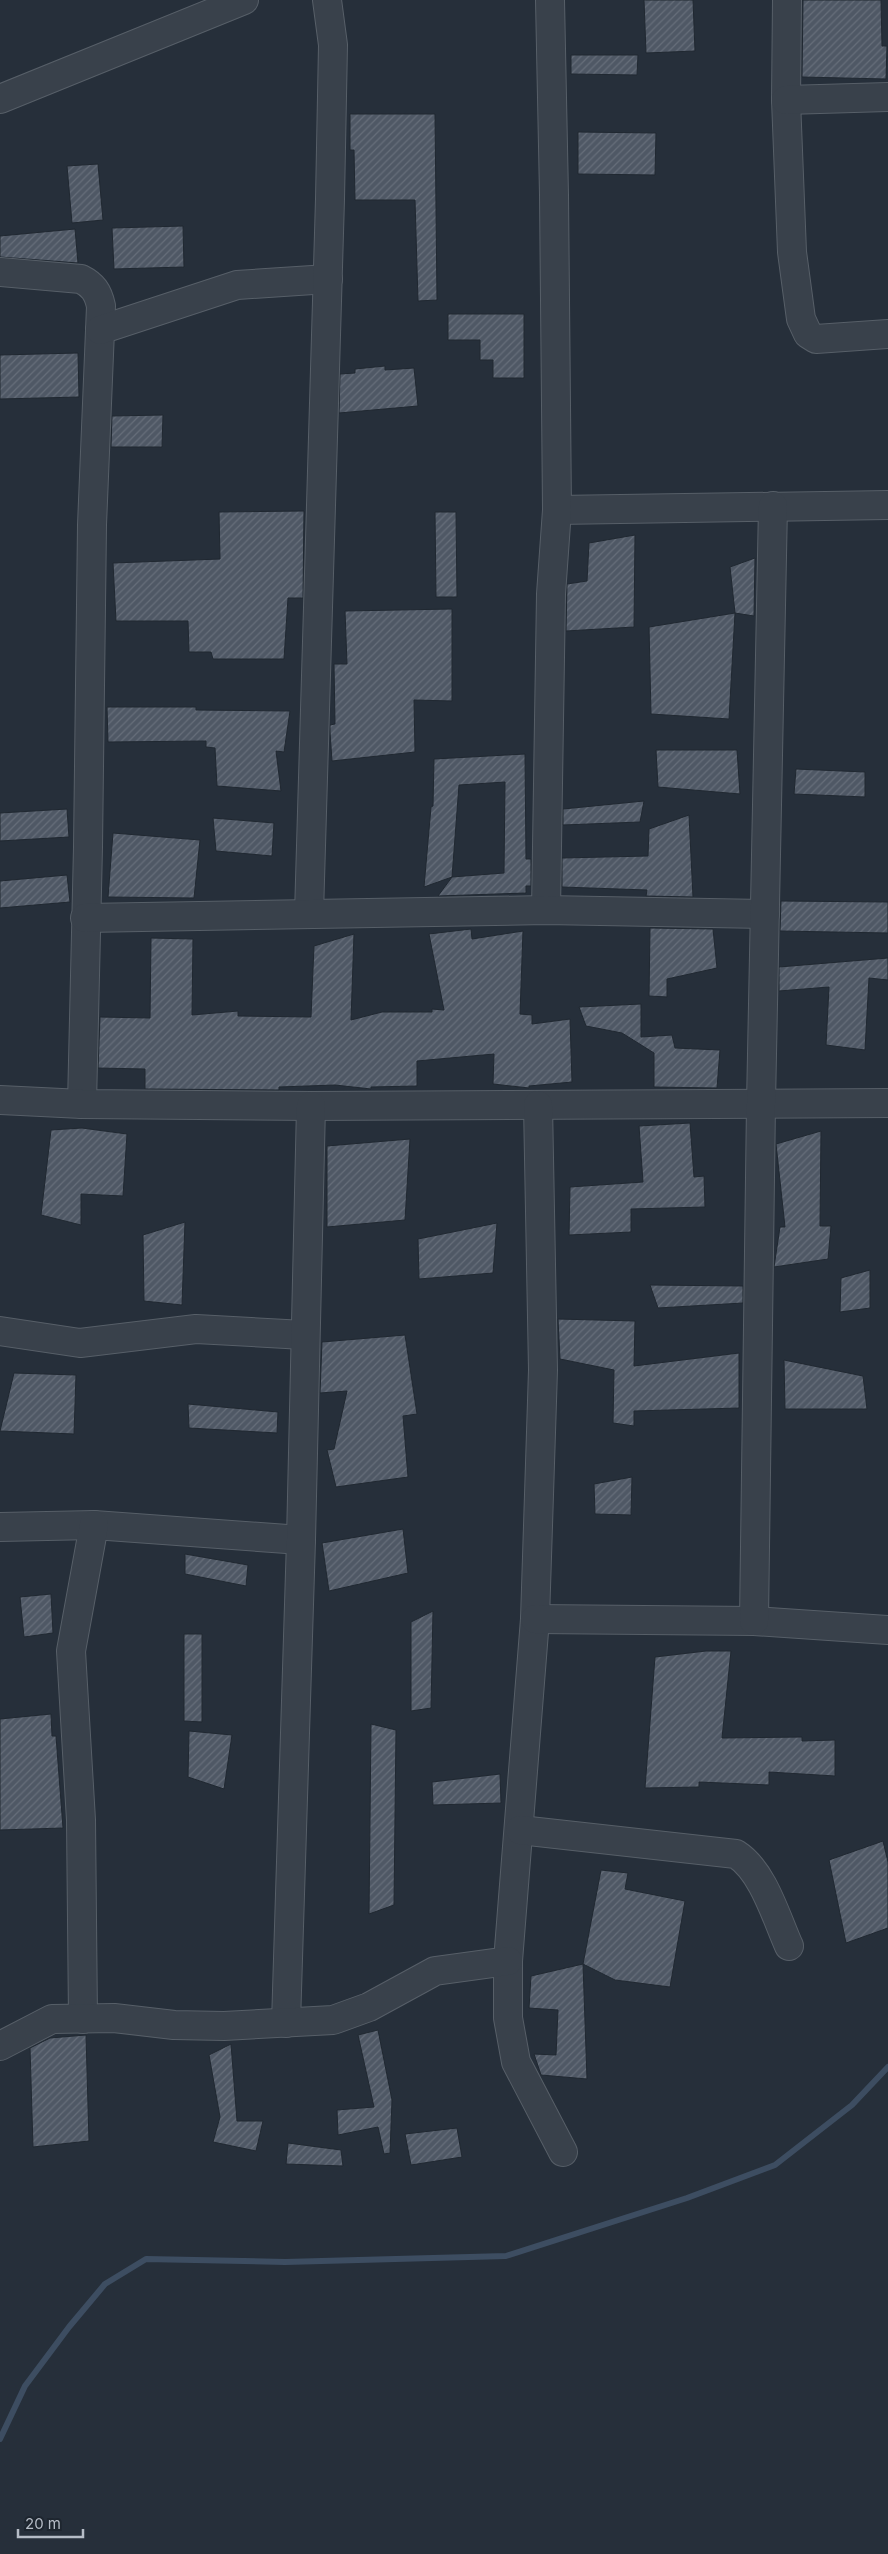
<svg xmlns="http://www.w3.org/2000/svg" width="888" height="2554" viewBox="0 0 888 2554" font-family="Inter,sans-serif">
  <defs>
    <pattern id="building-hatch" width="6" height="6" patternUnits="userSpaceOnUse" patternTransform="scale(1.25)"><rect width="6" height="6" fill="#4f5865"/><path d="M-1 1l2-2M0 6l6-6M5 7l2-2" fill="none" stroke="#666e7a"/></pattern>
  </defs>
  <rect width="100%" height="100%" fill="#262f3a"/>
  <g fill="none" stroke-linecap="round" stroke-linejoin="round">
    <path stroke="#3d4d61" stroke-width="6" d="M0,2439L25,2386L69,2327L105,2284L146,2259L285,2262L506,2256L687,2198L775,2165L852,2105L888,2067"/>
  </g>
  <g fill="url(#building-hatch)" stroke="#202831" fill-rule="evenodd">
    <path d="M644,0H693L695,51L646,53Z"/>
    <path d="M803,0H881L882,46H887L886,79L802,77Z"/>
    <path d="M571,55H638L637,75L571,74Z"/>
    <path d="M350,114H435L437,300L418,301L415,200H355L354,150H350Z"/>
    <path d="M578,132L656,133L655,175L578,174Z"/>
    <path d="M98,164L103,220L72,223L67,166Z"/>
    <path d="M183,226L184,267L114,269L112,228Z"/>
    <path d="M75,229L78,263L0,257V236Z"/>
    <path d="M448,314H524V378H493V360H480V340H448Z"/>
    <path d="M78,353L79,397L0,399V355Z"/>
    <path d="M385,366V370L414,368L418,406L339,413L340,374L355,373V369Z"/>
    <path d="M163,415L162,447H111L112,416Z"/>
    <path d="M304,511L303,598H288L284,659H213L211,652H189L188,621H116L113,563L220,559L219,512Z"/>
    <path d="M435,512H456L457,597H436Z"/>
    <path d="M635,535L634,627L566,631L567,584L587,581L589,543Z"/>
    <path d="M755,558L754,616L735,613L730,567Z"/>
    <path d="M452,609V701L414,700L415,752L332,761L330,732V725L335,724L334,664H347L345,611Z"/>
    <path d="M735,613L729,719L651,714L649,627Z"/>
    <path d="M107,707H196V710L290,711L284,752L276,751L281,791L217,786L215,748L206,747V741L108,742Z"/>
    <path d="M656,750H737L740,794L658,787Z"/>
    <path d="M525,754L526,859H531V886H526V893L438,896L452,877L424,887L431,807L433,806L434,759ZM505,782L504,873L452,877L459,785Z"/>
    <path d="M796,769L865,772V797L794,794Z"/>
    <path d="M644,801L640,822L563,825V809Z"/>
    <path d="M67,809L69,837L0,841V813Z"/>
    <path d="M689,815L693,897L646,896L647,890L562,887V858L648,856L649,829Z"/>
    <path d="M213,818L274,823L272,856L216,851Z"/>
    <path d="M113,833L200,840L194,898L108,897Z"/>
    <path d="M67,875L70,902L0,908V881Z"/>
    <path d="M781,901L888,902V933L780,931Z"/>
    <path d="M650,928L713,929L717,968L667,979V997L649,996Z"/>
    <path d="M471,929L472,939L523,931L520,1014L532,1015V1024L570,1019L572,1082L529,1086V1088L493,1084L494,1054L417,1061V1086L371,1087V1089L335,1085L279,1087V1090L145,1089V1069L98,1068L100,1017L150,1018L151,938L193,939L192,1015L238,1011V1016L311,1017L314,946L354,934L351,1020L382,1012H432V1009L444,1010L429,934Z"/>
    <path d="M888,958V980L869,978L865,1050L826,1045L829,987L779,991V967Z"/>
    <path d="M641,1004V1037L672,1035L675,1048L720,1050L717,1088L654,1087V1053L622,1033L586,1026L579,1007Z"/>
    <path d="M690,1123L694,1177L704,1176L705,1207L631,1209V1232L569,1235L570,1187L643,1182L639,1126Z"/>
    <path d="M82,1128L127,1134L123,1196L81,1194V1225L41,1215L51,1130Z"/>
    <path d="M821,1131L820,1226H831L828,1259L774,1267L780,1227H785L776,1144Z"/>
    <path d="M410,1139L405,1220L327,1227V1146Z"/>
    <path d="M185,1222L182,1305L144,1301L143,1235Z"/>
    <path d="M497,1223L493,1273L419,1279L418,1239Z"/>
    <path d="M870,1270V1308L840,1312L841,1278Z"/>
    <path d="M650,1285L743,1286V1303L658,1308Z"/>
    <path d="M558,1319L635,1321L634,1366L739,1353V1408L634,1411V1426L613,1423L614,1370L560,1359Z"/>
    <path d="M405,1335L417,1414L403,1416L408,1477L336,1487L327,1450L334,1449L347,1391L320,1393L322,1342Z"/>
    <path d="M784,1360L863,1376L867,1409H785Z"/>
    <path d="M14,1373L76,1375L74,1434L0,1431Z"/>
    <path d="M188,1404L278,1412L277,1433L189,1428Z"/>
    <path d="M632,1477L631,1515L595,1514L594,1484Z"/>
    <path d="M403,1529L408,1573L329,1591L322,1543Z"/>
    <path d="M185,1554L248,1565L246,1586L185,1574Z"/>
    <path d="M51,1594L53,1633L24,1637L20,1597Z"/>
    <path d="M433,1611L431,1708L411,1711V1622Z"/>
    <path d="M184,1634H202V1722L184,1721Z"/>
    <path d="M706,1651H731L722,1738L802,1737V1741L835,1740V1776L769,1772V1785L699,1782V1787L645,1788L655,1657Z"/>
    <path d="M51,1714L52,1736H56L63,1828L0,1830V1719Z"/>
    <path d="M371,1724L396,1730L394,1905L369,1914Z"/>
    <path d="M189,1731L232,1735L224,1789L188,1777Z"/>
    <path d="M500,1774L501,1803L433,1805L432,1782Z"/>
    <path d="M883,1841L888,1862V1928L846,1943L829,1860Z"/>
    <path d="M601,1870L628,1873L625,1889L685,1901L670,1987L615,1980L583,1964Z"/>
    <path d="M583,1964L587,2079L541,2075L534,2054L556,2055L558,2010L529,2008L531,1976Z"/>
    <path d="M378,2030L392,2100L390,2153L384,2154L378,2127L338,2135L337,2110L374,2107L358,2035Z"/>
    <path d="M86,2035L89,2141L33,2147L30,2048L50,2038Z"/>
    <path d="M231,2044L237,2121H263L256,2151L213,2142L220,2117L209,2055Z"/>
    <path d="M457,2128L462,2157L411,2165L405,2134Z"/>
    <path d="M288,2143L341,2150L343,2166L286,2164Z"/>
  </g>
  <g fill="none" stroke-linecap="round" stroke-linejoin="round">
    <g stroke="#575f68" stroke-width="30">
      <g id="minor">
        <path d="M787,0L786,100L792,252L801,319L808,334L816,339L888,334"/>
        <path d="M0,99L244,0"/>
        <path d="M786,100L888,97"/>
        <path d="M0,272L81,279C93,285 98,292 101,306L92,525L88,847L82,1104"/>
        <path d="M100,330L237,285L328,279"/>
        <path d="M557,510L888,505"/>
        <path d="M546,910L551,594L557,510L554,195L550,0"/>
        <path d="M309,914L330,199L333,45L327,0"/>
        <path d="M85,918L546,910L765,914"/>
        <path d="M0,1100L82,1104L311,1106L888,1103"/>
        <path d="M538,1105L543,1370L535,1619L508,1961V2018L516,2062L563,2152"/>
        <path d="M0,1331L80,1343L196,1329L304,1335"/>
        <path d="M0,1527L94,1525L301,1540"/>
        <path d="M535,1619L754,1621L888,1630"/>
        <path d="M754,1621L761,1104L773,506"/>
        <path d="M520,1830L736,1854C763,1871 776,1917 789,1946"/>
        <path d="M83,2019L81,1820L71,1651L94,1525"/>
        <path d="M286,2023L301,1540L311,1106"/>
        <path d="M0,2046L52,2019L114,2018L174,2025L224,2026L333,2020L369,2007L435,1971L508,1961"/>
      </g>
    </g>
    <use href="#minor" stroke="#39414b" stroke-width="28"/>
  </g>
  <path d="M18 2529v8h65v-8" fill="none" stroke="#b5bcc6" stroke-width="2.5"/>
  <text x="25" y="2529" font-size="15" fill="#b5bcc6" stroke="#1e262f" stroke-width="4" paint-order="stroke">20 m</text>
</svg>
